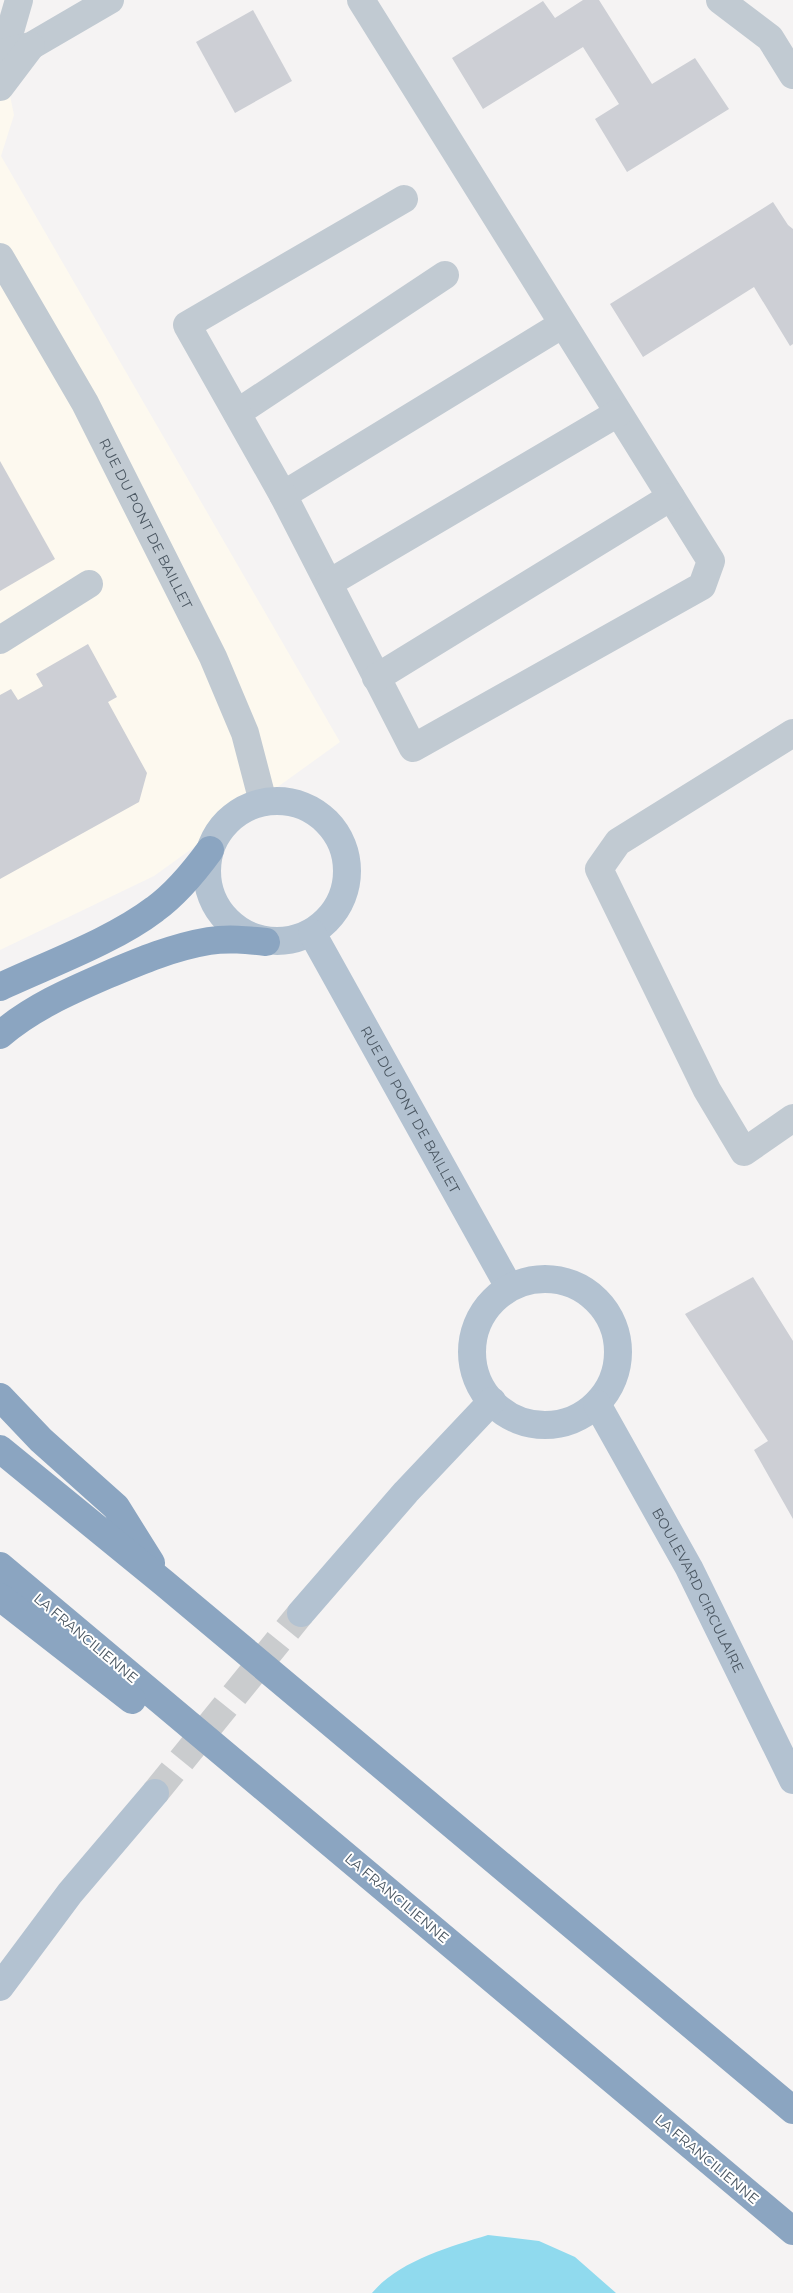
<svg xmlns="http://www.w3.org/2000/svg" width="793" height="2293" viewBox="0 0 793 2293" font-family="Montserrat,sans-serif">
  <rect width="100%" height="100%" fill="#f5f3f3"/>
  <path fill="#fdf9ef" d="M0,70L7,81L14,115L1,156L340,742L154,876L0,950Z"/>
  <path fill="#90daee" d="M488,2235L539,2241L575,2257L616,2293H372C399,2261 449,2247 488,2235Z"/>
  <g fill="#cdcfd5">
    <path d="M583,0H599L652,84L695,58L729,109L627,172L595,119L619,104L583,47L483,109L452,58L543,1L555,18Z"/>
    <path d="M253,10L292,81L235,113L196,42Z"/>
    <path d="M773,202L788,225L793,229V344L790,346L754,287L643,357L610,304Z"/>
    <path d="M0,461L55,559L0,591Z"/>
    <path d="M88,644L117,697L108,702L147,773L139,802L0,879V695L11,689L18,700L43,686L36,674Z"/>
    <path d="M753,1277L793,1341V1519L754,1450L768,1441L685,1314Z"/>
  </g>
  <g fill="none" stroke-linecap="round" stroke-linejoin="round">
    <path stroke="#caccce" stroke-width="28" stroke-dasharray="28 14" stroke-linecap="butt" d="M155,1793L301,1613"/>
    <g stroke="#c1cad2" stroke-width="28">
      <path d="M361,0L711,561L702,586L413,748L283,495L563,324"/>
      <path d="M720,0L770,38L793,75"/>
      <path d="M4,52L19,0"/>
      <path d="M0,53L31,46L110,0"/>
      <path d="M0,87L31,46"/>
      <path id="s1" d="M0,257L85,403L213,657L245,733L263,802"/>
      <path d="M237,413L445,275"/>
      <path d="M283,495L187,325L404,199"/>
      <path d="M329,583L618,413"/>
      <path d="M0,640L89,584"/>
      <path d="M376,678L671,497"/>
      <path d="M793,733L618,842L599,869L707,1090L744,1152L793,1118"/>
    </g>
    <g stroke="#b3c2d1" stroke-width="28">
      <circle cx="277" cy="871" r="70"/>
      <path id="s2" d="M312,933L509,1287"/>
      <circle cx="545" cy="1352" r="73"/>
      <path id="s3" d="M597,1404L689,1568L793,1780"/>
      <path d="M301,1613L406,1492L492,1401"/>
      <path d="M0,1987L70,1893L155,1793"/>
    </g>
    <g stroke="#8ba5c1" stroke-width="28">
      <path d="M0,987C49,964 113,941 155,909C177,893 194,872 210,850"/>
      <path d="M0,1035C31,1008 70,991 107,975C140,961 173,947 209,941C228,938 247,940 266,942"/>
      <path d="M0,1397L41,1440L116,1507L151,1563"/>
      <path d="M0,1449L164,1583L793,2110"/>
      <path d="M0,1566L793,2231"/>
      <path d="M0,1597L132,1700"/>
    </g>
  </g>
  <g text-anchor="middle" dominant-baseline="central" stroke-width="4" stroke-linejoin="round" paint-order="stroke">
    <g font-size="14" fill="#4a5661" stroke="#fff">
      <text stroke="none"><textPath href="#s1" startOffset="304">RUE DU PONT DE BAILLET</textPath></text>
      <text stroke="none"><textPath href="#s2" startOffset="202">RUE DU PONT DE BAILLET</textPath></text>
      <text stroke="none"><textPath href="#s3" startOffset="212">BOULEVARD CIRCULAIRE</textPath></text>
      <text transform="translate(86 1638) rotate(40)">LA FRANCILIENNE</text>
      <text transform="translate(397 1898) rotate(40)">LA FRANCILIENNE</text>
      <text transform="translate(707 2159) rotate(40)">LA FRANCILIENNE</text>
    </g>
  </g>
</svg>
